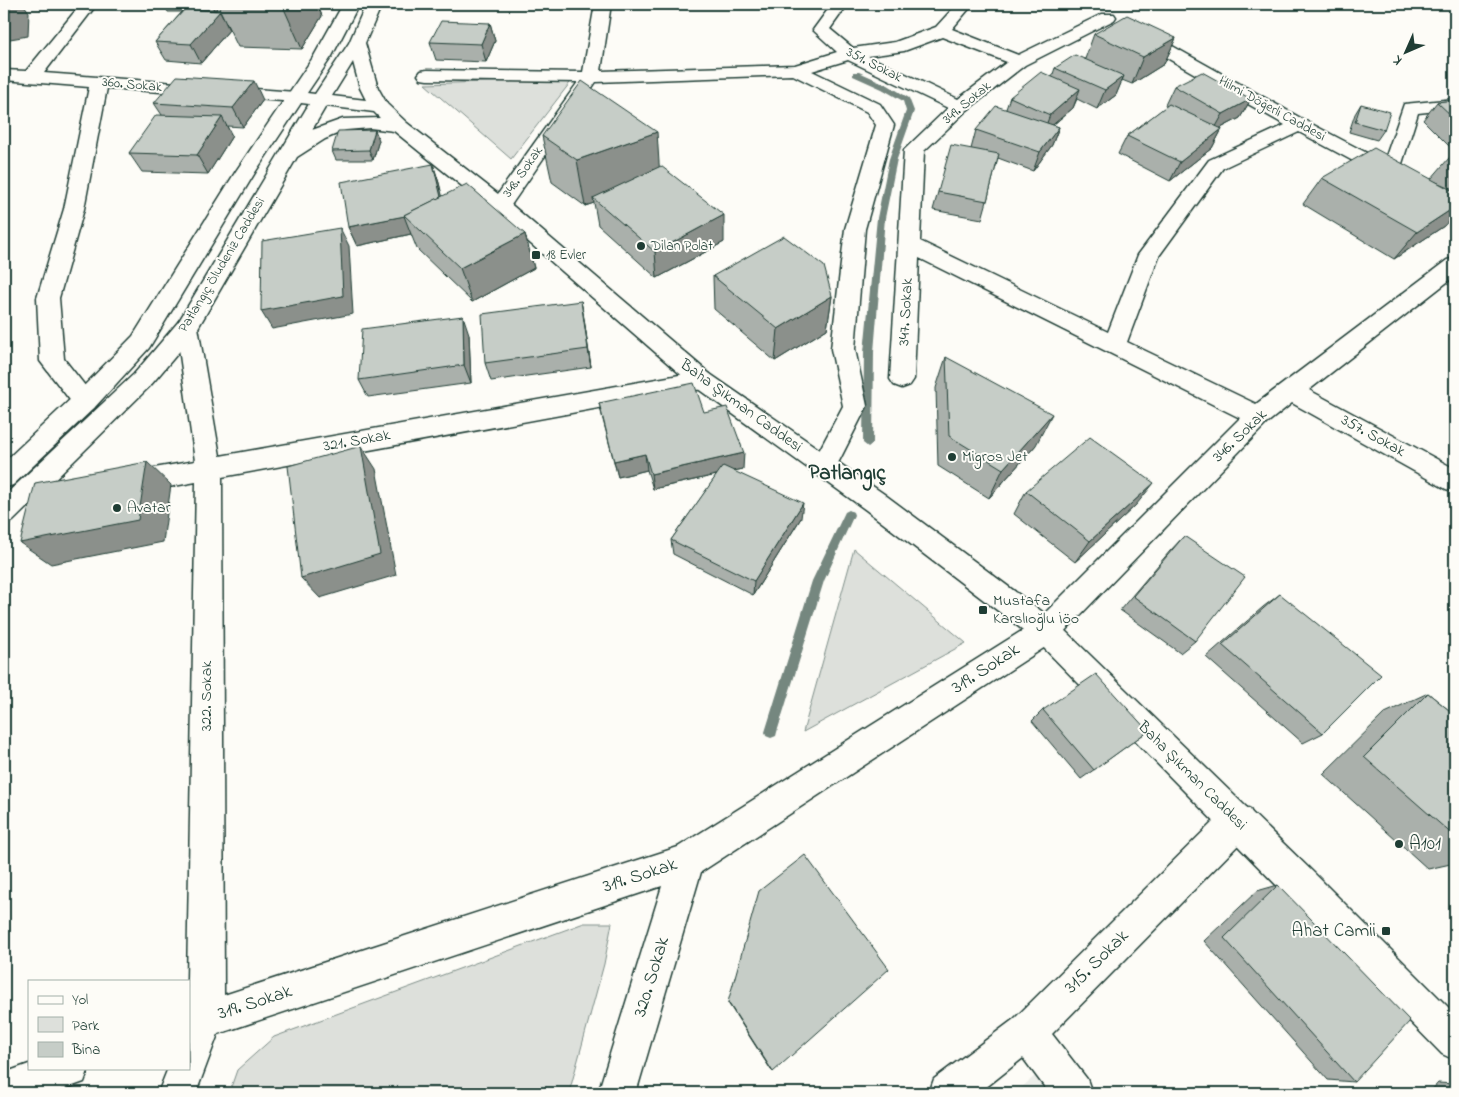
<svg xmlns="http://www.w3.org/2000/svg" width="1459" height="1097" viewBox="0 0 1459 1097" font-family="'Indie Flower',sans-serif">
  <rect width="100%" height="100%" fill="#fdfcf7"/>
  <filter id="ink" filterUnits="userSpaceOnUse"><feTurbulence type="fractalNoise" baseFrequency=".02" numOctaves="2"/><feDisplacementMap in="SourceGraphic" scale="10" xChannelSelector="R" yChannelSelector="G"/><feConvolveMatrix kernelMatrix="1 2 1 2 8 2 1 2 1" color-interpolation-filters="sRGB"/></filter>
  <g filter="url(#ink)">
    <path fill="#eceee9" d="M1042,1070L1058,1093H1015Z"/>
    <g fill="#dde0db" stroke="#7e8e88">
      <path d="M573,79L511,159L425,84Z"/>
      <path d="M854,549L966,643L803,732Z"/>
      <path d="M584,923H612L604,964L569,1093H229L237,1070L274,1037Z"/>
    </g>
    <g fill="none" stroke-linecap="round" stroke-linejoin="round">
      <g fill="#75877f" fill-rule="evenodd">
        <path d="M853,72H859L888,85L909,98L914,111L897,159L885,218L874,352L873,443L868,447L863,443L864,352L877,218L889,159L906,111L903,101L882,89L853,76Z"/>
        <path d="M849,510L853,512L854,515L824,581L777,732L776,736L771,738L766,736L765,732L812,581L845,512Z"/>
      </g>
      <g stroke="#1f3d34" stroke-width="3">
        <g id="minor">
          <path d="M81,4H97L44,73L296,92L302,93L305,97L302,101L296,102L107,88L84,209L59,298L64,359L97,401L94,408L85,410L76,408L40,361L37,298L64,209L89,87L4,80V70L26,71Z"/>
          <path d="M595,4H611L601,71L795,65L837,52L813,30L832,4H848L830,29L853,48L895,42L936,27L957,4H973L952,29L1018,55L1102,14H1114L1116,17L1114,20L1025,65L966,111L924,151L920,241L1108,332L1138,255L1209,160L1285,125L1130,37L1128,33L1130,29H1142L1306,121L1384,162L1404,104L1455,99V109L1418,113L1400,170L1455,199V213L1448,212L1299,132L1223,168L1159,256L1127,342L1256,404L1447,260L1455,258V276L1309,390L1455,469V492L1446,489L1292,403L1267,423L1056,640L701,872L636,1093H598L662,886L218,1034L196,1093H158L168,1068H189L187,981L196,482L125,495L116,492L112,484L116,476L125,473L195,461L176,327L179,321L187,319L195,321L198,327L220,456L702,371L710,374L714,380L710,386L702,389L222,477L224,995L678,847L1036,622L1240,418L919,258L914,379L910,385L902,388L894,385L890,379L904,150L948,108L848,60L812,71L880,104L894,125L865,229L855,349L867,406L833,473L824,476L815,473L811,466L843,406L831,349L845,229L876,125L867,112L793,75L596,82L507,211L500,212L493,211L490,206L493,201L578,82L427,80L421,79L418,75L421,71L427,70L583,72ZM942,37L1007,62L958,99L868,56L904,51Z"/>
          <path d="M1238,804L1250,809L1255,821L1250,833L1052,1034L1087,1079L1092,1093H1049L1023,1058L979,1093H929L934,1079L1014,1019L1226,809Z"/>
          <path d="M29,1064V1068H89L84,1082L53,1093H4V1073Z"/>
        </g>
      </g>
      <g stroke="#1f3d34" stroke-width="3">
        <path id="major" d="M343,4H359L332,56L307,93L315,94L349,43L366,4H382L365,43L378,88L387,104L407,123L507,201L710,374L884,494L1056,622L1315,874L1455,1014V1060L1442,1054L1036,640L866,510L694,386L493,211L394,131L370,128L346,130L325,139L297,157L195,333L150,386L13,521L4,524V496L134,374L179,321L309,104L301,103L256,171L149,348L94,408L13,485L4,488V462L76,394L133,336L236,171L314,56ZM353,62L360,88L366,100L332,96ZM326,106L374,112L380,118L343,119L312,130Z"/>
      </g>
      <use href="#minor" fill="#fdfcf7" fill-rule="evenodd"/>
      <use href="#major" fill="#fdfcf7" fill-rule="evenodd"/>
    </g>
    <g fill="#aab0ab" stroke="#1f3d34">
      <path d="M164,4H327L325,8H319L322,16L302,49L238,47L218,6L215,11L229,30L201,63L166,60L155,42L182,12H168Z"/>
      <path d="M490,23L495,41L486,62L436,60L430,42Z"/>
      <path d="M1094,34L1176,38L1164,64L1132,84L1122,80L1116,95L1097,109L1077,99L1073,108L1053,125L1059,127L1052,145L1033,171L998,158L987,201L982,219L933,210L938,192L971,149L976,130L1006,109L1010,97L1052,77L1055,68L1085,59Z"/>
      <path d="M1174,86L1251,99L1240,118L1221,128L1222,129L1212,148L1170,181L1118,154L1127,136L1167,106L1165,105Z"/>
      <path d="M263,100L243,127L227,126L232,136L208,174L142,172L129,153L162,115L154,103Z"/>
      <path d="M1455,100V190L1436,182L1444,226L1394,259L1303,204L1322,178L1431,179L1455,151H1454L1423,120L1437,102Z"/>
      <path d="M1361,104L1384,130L1377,140L1349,132L1355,114Z"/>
      <path d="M542,136L660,167L724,242L657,278L598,225L594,203L585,206L552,182Z"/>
      <path d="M379,140L373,160H336L332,151Z"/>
      <path d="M433,164L439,183L442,196L525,234L534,268L472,302L417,249L411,234L357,246L348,227Z"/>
      <path d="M713,276L832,296L827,329L775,361L714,309Z"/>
      <path d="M581,301L584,319L591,367L491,381L485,363Z"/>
      <path d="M1455,320V330L1449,326Z"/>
      <path d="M469,334L471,383L368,397L359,380Z"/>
      <path d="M946,357L1036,445L989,498L938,466L936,388Z"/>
      <path d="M599,403L704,412L743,469L733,471L801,518L753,595L673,554L671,540L717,475L653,489L647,470L618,477L603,420Z"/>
      <path d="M1026,491L1136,505L1075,562L1014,514Z"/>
      <path d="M1184,536L1195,641L1180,653L1120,610L1170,551Z"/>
      <path d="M1280,594L1323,733L1303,743L1206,657L1263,607Z"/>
      <path d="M1428,693L1455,715V863L1428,869L1323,774L1385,713Z"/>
      <path d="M1043,710L1148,731L1081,779L1032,721Z"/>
      <path d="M1278,885L1354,1082L1328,1080L1204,941L1257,891Z"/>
      <path d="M728,1002L773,1072L771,1070L728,1003Z"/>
      <path d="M1438,1083L1455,1084V1093H1429Z"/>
    </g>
    <g fill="#8b908b" stroke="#1f3d34">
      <path d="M4,4H31L24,5L29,12L28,36L4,40Z"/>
      <path d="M211,4H217L218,6L215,12Z"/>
      <path d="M282,4H317L322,16L302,49Z"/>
      <path d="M323,4H327L325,8Z"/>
      <path d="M220,11L229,30L201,63L191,44Z"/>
      <path d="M490,23L495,41L486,62L481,44Z"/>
      <path d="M1176,38L1164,64L1132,84L1143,57Z"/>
      <path d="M1124,76L1116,95L1097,109L1105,90Z"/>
      <path d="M254,81L263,100L243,127L233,108Z"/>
      <path d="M1080,89L1073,108L1043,133L1050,115Z"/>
      <path d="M1251,99L1240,118L1213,132L1223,114Z"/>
      <path d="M222,117L232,136L208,174L197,155Z"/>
      <path d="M1059,127L1052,145L1033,171L1040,152Z"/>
      <path d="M1222,129L1212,148L1170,181L1180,162Z"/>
      <path d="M375,130L379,140L373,160L369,150Z"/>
      <path d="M657,132L660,178L593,198L594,203L585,206L577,160Z"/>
      <path d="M433,164L439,183L450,226L422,232Z"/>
      <path d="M1455,207V214L1444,226L1394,259L1417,232Z"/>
      <path d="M724,215V242L657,278L655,252Z"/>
      <path d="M404,216L411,234L357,246L348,227Z"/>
      <path d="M340,228L349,246L353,314L272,329L261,311Z"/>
      <path d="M525,234L534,268L472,302L460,268Z"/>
      <path d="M832,296L827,329L775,361L778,329Z"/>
      <path d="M581,301L584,319L591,367L588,349Z"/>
      <path d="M463,316L469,334L471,383L464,365Z"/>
      <path d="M1052,414L1036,445L989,498L1003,469Z"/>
      <path d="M361,446L376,469L396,575L320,598L301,578Z"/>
      <path d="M744,453L743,469L653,489L651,474Z"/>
      <path d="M645,454L647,470L618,477L614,461Z"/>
      <path d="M147,462L171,485L163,542L51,564L20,543Z"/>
      <path d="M1154,483L1136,505L1075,562L1090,541Z"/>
      <path d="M803,503L801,518L753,595L754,581Z"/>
    </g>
    <g fill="#c6cdc7" stroke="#1f3d34">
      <path d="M4,4H9V9L4,10Z"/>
      <path d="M185,9L220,11L191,44L155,42Z"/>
      <path d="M1127,15L1176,38L1143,57L1094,34Z"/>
      <path d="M441,21L490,23L481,44L430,42Z"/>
      <path d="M1075,55L1124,76L1105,90L1055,68Z"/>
      <path d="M1041,72L1080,89L1050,115L1010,97Z"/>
      <path d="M1202,72L1251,99L1223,114L1174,86Z"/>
      <path d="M177,76L254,81L233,108L154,103Z"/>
      <path d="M582,81L657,132L577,160L542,136Z"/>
      <path d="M1455,100V119L1437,102Z"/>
      <path d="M1169,104L1222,129L1180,162L1127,136Z"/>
      <path d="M1361,104L1390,112L1384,130L1355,122Z"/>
      <path d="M996,106L1059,127L1040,152L976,130Z"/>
      <path d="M156,115L222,117L197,155L129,153Z"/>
      <path d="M375,130L369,150L332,151L338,131Z"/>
      <path d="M951,145L999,154L987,201L938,192Z"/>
      <path d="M1374,148L1455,192V207L1417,232L1322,178Z"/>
      <path d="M433,164L441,197L404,215L405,216L348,227L341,182Z"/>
      <path d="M661,166L724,215L655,252L593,198Z"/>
      <path d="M467,184L525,234L460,268L404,215Z"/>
      <path d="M340,228L343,296L261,311L262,241Z"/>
      <path d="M784,236L824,266L832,296L778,329L713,276Z"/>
      <path d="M581,301L588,349L485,363L482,314Z"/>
      <path d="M463,316L464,365L359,380L362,329Z"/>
      <path d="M946,357L1052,414L1003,469L949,436Z"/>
      <path d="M694,383L704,412L727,407L744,453L651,474L645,454L614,461L599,403Z"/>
      <path d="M1090,437L1154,483L1090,541L1026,491Z"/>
      <path d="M361,446L380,554L301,578L288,466Z"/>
      <path d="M147,462L138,520L20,543L35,483Z"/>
      <path d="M723,466L803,503L754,581L671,540Z"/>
      <path d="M1184,536L1245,577L1195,641L1133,596Z"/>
      <path d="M1280,594L1381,675L1323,733L1222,645Z"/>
      <path d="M1096,674L1148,731L1094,770L1043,710Z"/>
      <path d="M1428,693L1455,715V837L1364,757Z"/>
      <path d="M805,855L889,969L773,1072L728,1002L759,891Z"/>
      <path d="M1278,885L1410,1021L1354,1082L1224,938Z"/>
    </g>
  </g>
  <g fill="#1f3d34" stroke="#fdfcf7" stroke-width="2">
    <circle cx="641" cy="246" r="5"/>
    <rect x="531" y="250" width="10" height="10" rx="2.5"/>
    <circle cx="952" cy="457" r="5"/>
    <circle cx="117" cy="508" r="5"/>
    <rect x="978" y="605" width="10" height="10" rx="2.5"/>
    <circle cx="1399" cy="844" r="5"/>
    <rect x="1381" y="926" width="10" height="10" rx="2.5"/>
  </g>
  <g text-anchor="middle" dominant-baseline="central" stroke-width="4" stroke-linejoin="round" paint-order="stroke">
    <g font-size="14" fill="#1f3d34" stroke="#fdfcf7">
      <text transform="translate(874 65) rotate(27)">351. Sokak</text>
      <text transform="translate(132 85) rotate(5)">360. Sokak</text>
      <text transform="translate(967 103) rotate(-40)">349. Sokak</text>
      <text transform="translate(1272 109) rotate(29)">Hilmi Döğerli Caddesi</text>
      <text transform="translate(523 172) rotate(-55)">348. Sokak</text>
      <text transform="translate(222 265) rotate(-59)">Patlangıç Öludeniz Caddesi</text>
    </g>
    <g font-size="14" fill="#1f3d34" stroke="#fdfcf7" text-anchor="start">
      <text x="651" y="246">Dilan Polat</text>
      <text x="546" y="255">18 Evler</text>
    </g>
    <g font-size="16" fill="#1f3d34" stroke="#fdfcf7">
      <text transform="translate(906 312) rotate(-87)">347. Sokak</text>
      <text transform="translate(741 406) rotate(36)">Baha Şıkman Caddesi</text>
      <text transform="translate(1240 436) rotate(-44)">346. Sokak</text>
      <text transform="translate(1373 436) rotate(29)">357. Sokak</text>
      <text transform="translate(357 441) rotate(-10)">321. Sokak</text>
      <text transform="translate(207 696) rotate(-90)">322. Sokak</text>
      <text transform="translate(1192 776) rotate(45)">Baha Şıkman Caddesi</text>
    </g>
    <g font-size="16" fill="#1f3d34" stroke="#fdfcf7" text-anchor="start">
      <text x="962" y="457">Migros Jet</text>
      <text x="127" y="508">Avatar</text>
      <text x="993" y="601">Mustafa<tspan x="993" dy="18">Karslıoğlu İöo</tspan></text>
    </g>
    <g font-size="19" fill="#1f3d34" stroke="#fdfcf7">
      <text transform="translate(986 669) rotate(-33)">319. Sokak</text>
      <text transform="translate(640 876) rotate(-18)">319. Sokak</text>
      <text transform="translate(1097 962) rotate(-45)">315. Sokak</text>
      <text transform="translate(652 977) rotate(-73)">320. Sokak</text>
      <text transform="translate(255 1003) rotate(-18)">319. Sokak</text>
    </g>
    <g font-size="19" fill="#1f3d34" stroke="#fdfcf7" text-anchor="start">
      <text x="1409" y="844">A101</text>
      <text x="1376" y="931" text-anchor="end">Ahat Camii</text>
    </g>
    <g font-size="21" font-weight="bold" fill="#1f3d34" stroke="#fdfcf7">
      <text x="847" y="474">Patlangıç</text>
    </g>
  </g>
  <rect width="1459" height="1097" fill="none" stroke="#fdfcf7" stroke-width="20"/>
  <rect x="10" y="10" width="1439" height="1077" fill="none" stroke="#1f3d34" stroke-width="2" filter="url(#ink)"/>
  <rect x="28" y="980" width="162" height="90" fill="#fdfcf7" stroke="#a4b0a9"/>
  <rect x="38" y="996" width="25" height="8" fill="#fdfcf7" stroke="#a4b0a9"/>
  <text x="72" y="1004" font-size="15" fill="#1f3d34">Yol</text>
  <rect x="38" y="1017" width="25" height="15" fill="#dde0db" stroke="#a4b0a9"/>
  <text x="72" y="1030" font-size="15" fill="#1f3d34">Park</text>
  <rect x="38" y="1042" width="25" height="15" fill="#c6cdc7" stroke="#a4b0a9"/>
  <text x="72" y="1054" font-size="15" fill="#1f3d34">Bina</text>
  <g transform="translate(1406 52) rotate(225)" stroke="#fdfcf7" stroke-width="4" paint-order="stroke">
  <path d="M0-4L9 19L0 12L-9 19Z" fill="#1f3d34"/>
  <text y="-8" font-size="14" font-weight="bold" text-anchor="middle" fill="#1f3d34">K</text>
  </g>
</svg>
